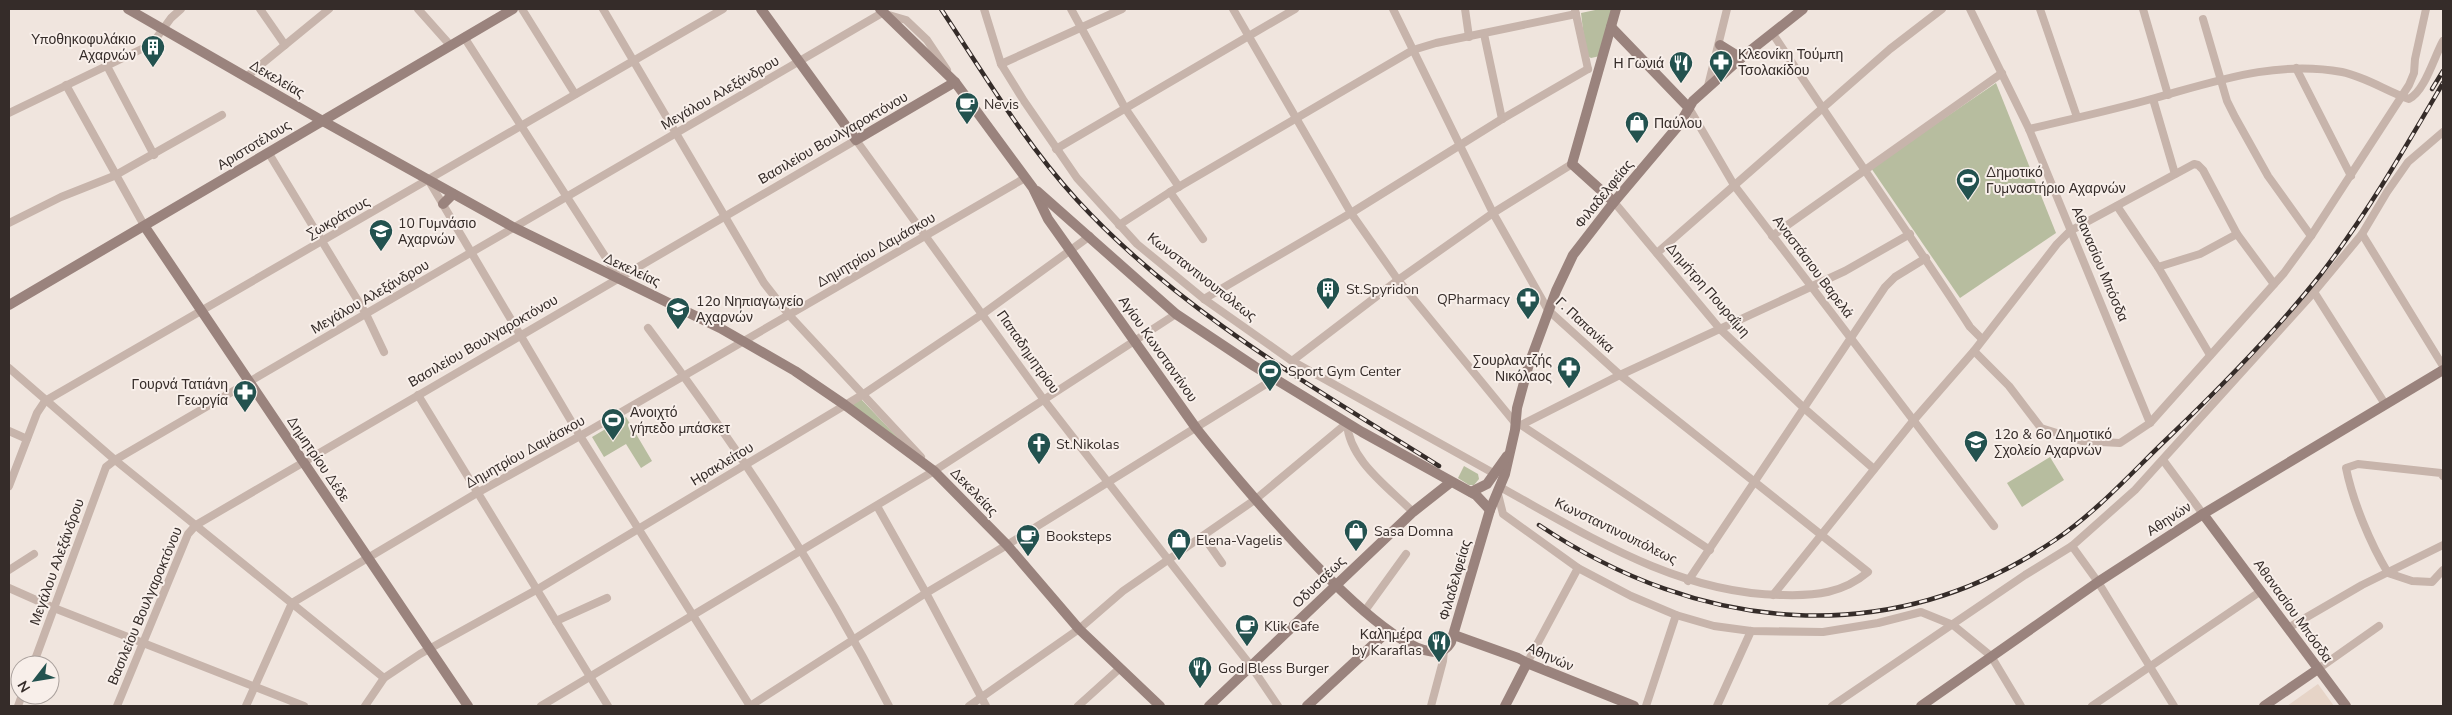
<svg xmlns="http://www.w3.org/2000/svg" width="2452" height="715" viewBox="0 0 2452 715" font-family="'Nunito Sans',sans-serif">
  <rect width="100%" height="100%" fill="#f0e5de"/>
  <g fill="#b7bd9f">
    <path d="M1600,9H1613L1600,56L1591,58L1586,55L1581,13Z"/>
    <path d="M1996,83L2056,233L1960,298L1871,168Z"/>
    <path d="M860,398L904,444L849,404Z"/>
    <path d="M626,417L652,461L641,468L626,444L604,457L592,437Z"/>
    <path d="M2050,457L2064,480L2022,507L2007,483Z"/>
    <path d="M1464,466L1478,474L1479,479L1474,485H1469L1458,478Z"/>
  </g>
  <path fill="#e6d4c7" d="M2318,684L2334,706H2287Z"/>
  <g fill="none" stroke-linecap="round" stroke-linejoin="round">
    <g stroke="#c7b4ab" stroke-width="8">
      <path d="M260,9L285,45"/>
      <path d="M418,9L450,45"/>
      <path d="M522,9L575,94"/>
      <path d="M603,9L764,283L789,315L921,457"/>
      <path d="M984,9L1001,64L1024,101L1077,178L1137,244L1204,299L1292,361L1495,474"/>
      <path d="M1071,9L1125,108L1179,187"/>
      <path d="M1233,9L1351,213L1398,280L1516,424L1521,425L1710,550"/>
      <path d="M1393,9L1493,213L1548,310L1620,375L1868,572C1843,593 1816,596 1783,595C1678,594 1589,536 1500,487"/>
      <path d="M1465,9L1469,37"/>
      <path d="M1970,9L2029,129L2150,423"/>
      <path d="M2040,9L2077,117"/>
      <path d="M2143,9L2168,95"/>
      <path d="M1575,10L1588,69"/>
      <path d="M2203,19L2227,101L2235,117L2268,176L2311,236"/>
      <path d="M1484,34L1502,119"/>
      <path d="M1773,34C1838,133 1906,228 1970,327L1982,339"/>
      <path d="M464,37L619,278"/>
      <path d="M1001,64L1122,9"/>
      <path d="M107,66L154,155"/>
      <path d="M2296,68L2351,176"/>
      <path d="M246,77L329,9"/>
      <path d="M66,85L145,227"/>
      <path d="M1708,86L1727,9"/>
      <path d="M2153,99L2175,174"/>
      <path d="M1689,108L1734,185L1994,526"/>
      <path d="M9,113L152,44L171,18L181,9"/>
      <path d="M2029,129C2071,119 2113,110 2155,98C2217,81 2276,60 2342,72C2366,77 2386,91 2409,99C2425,91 2434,57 2443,41"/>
      <path d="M1056,149L1295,9"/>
      <path d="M268,152L366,314L384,352"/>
      <path d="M429,181L580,436L750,706"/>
      <path d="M1170,192L1203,239"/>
      <path d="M1614,202L1720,329L1805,409L1874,469"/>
      <path d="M2117,206L2158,267L2210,355"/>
      <path d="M9,223L61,197L114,176L222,115"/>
      <path d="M1119,225L1170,192L1413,50L1436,43L1576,14"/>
      <path d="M2362,234L2443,366"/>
      <path d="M1772,236L2002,73"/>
      <path d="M1657,253L1890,49L1942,9"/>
      <path d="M2158,267L2200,254L2237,234"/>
      <path d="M2314,292L2385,404"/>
      <path d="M1204,299L1351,213L1502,119L1588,69"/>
      <path d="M648,328C738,447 821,574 889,706"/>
      <path d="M1974,351L2009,386L2041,428L2082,441L2120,443L2150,423L2284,273L2311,236L2409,85L2414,73L2415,59L2426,9"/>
      <path d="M1292,361L1398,280L1493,213L1572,164"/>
      <path d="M9,368L115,460L384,678"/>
      <path d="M418,395L608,706"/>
      <path d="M1347,423C1349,460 1388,487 1413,512"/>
      <path d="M1521,425L1620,375L1845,271L1910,234"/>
      <path d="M9,431L27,439"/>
      <path d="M2163,460L2203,514"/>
      <path d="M2443,476L2441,473L2358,464L2346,468C2353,502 2370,543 2388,573L2412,581L2432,582L2443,570"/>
      <path d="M9,486L37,413L45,401L723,9"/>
      <path d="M1498,494L1503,514L1578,568L1631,596L1676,615L1714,626L1751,631L1823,632L1878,623L1921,612L1953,625L1991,656L2021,706"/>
      <path d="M877,506L926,593L986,706"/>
      <path d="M1203,536L1222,563"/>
      <path d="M2072,546L2098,582L2174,706"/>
      <path d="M9,570L34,554"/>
      <path d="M1688,581L1885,287L1895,277L1926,258"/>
      <path d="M9,588L54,608L304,706"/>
      <path d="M1773,595L1913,421L1974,351L2057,244L2070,231L2194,164L2198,165L2203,170L2237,234L2274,284"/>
      <path d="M1364,612L1406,554"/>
      <path d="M556,621L607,598"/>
      <path d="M2288,628L2362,585L2443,545"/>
      <path d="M1527,663L1578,568"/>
      <path d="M33,665L106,467L115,460L882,13L906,20L927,40L947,70"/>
      <path d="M2318,669L2379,626"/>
      <path d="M18,706L22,695"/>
      <path d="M117,706L188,534L196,525L856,140L1044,400L1251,666L1278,706"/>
      <path d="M246,706L292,603L477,493L580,436L1025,178"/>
      <path d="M365,706L384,678L420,654L538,589L862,395L984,313L1090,236"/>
      <path d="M541,706L934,471L1176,314"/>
      <path d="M750,706L926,593L1007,545L1274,379"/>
      <path d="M969,706L1079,629L1123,591L1256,499L1347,423"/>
      <path d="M1078,706L1119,669"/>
      <path d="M1431,706L1443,661L1444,650"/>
      <path d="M1646,706L1676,615"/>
      <path d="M1717,706L1751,631"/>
      <path d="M1832,706L2025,575L2072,546L2135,490L2314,292L2362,234L2387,192L2408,162L2443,132"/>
      <path d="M2092,706L2261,591"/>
    </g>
    <g stroke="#9a837d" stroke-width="10">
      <path d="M128,9L321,120L513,227L720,328L795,371L845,405L934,471L1007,545L1079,629L1160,706"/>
      <path d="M761,9L856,140L955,82"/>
      <path d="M880,9L955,82L1033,188L1048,219L1196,428C1219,457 1417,703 1451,642L1490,510L1505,474L1515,430L1517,408L1529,364L1556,291L1573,255L1614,202L1679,125L1693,101L1741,58L1803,9"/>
      <path d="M1611,27L1689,108"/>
      <path d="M1720,45L1741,58"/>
      <path d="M1037,191L1176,314L1254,366L1362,432L1476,495L1490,510"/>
      <path d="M1614,202L1572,164L1616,9"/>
      <path d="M443,204L453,194"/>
      <path d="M145,227L468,706"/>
      <path d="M9,305L513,9"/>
      <path d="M1471,492L1487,484L1507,456"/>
      <path d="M2203,514L2346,706"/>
      <path d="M1454,635L1518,658L1527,663L1634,706"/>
      <path d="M1209,706L1413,512L1451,482"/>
      <path d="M1307,706L1388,631"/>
      <path d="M1505,706L1527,663"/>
      <path d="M1921,706L2098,582L2203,514L2443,370"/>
      <path d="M2264,706L2318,669"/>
    </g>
    <g stroke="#352c29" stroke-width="4.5">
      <g id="rail">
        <path d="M941,9C984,74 1024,142 1077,200C1180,312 1312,386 1439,466"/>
        <path d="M2432,89L2443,71"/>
        <path d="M1539,525C1700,633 1890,652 2055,540C2098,511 2134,470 2171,435C2224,384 2276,331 2321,274C2367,214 2405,148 2443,83"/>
      </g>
    </g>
    <use href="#rail" stroke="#f8efea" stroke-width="2.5" stroke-dasharray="8" stroke-linecap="butt"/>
  </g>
  <defs>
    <g id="building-pin" transform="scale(1.25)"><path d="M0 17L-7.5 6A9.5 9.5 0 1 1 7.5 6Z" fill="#23524f" stroke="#f8efea"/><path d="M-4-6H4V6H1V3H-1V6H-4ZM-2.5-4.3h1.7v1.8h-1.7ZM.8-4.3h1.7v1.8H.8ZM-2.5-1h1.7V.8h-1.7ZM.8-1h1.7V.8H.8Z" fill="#fff"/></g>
    <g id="pharmacy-pin" transform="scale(1.25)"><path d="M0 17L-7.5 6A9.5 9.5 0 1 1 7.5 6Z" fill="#23524f" stroke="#f8efea"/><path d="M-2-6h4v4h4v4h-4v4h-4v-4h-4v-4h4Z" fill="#fff"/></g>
    <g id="restaurant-pin" transform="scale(1.25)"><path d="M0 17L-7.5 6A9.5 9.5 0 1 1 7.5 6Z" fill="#23524f" stroke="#f8efea"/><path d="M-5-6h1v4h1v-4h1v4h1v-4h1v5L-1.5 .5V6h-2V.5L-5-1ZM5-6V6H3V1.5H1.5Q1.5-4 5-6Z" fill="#fff"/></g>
    <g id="cafe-pin" transform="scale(1.25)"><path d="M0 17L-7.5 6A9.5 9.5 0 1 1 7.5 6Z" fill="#23524f" stroke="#f8efea"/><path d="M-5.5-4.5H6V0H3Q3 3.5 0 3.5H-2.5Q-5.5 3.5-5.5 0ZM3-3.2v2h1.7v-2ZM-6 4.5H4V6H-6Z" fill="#fff"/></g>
    <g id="shop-pin" transform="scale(1.25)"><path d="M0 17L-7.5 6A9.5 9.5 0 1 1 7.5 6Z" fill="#23524f" stroke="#f8efea"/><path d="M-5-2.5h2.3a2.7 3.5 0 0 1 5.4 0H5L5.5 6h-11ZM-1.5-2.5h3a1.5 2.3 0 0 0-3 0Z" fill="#fff"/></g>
    <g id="stadium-pin" transform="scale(1.25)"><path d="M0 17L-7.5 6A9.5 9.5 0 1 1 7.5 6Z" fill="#23524f" stroke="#f8efea"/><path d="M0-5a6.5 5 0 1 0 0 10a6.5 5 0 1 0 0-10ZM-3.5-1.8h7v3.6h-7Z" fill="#fff"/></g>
    <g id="school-pin" transform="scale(1.25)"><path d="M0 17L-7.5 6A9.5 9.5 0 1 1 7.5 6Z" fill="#23524f" stroke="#f8efea"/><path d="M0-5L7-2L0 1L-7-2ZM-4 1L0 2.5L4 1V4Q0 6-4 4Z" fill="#fff"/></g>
    <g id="church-pin" transform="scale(1.25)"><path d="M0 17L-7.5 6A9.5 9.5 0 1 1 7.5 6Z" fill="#23524f" stroke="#f8efea"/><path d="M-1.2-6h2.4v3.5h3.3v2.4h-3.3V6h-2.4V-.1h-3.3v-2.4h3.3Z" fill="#fff"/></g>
  </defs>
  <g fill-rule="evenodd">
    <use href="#building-pin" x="153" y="47"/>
    <use href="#pharmacy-pin" x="1721" y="62"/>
    <use href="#restaurant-pin" x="1681" y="63"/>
    <use href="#cafe-pin" x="967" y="104"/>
    <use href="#shop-pin" x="1637" y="123"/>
    <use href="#stadium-pin" x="1968" y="180"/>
    <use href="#school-pin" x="381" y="231"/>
    <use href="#building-pin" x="1328" y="289"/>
    <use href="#pharmacy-pin" x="1528" y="299"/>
    <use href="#school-pin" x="678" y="309"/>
    <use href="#pharmacy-pin" x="1569" y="368"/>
    <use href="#stadium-pin" x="1270" y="371"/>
    <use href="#pharmacy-pin" x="245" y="392"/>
    <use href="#stadium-pin" x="613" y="420"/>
    <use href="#school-pin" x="1976" y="442"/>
    <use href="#church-pin" x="1039" y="444"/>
    <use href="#shop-pin" x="1356" y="531"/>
    <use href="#cafe-pin" x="1028" y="536"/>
    <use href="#shop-pin" x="1179" y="540"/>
    <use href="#cafe-pin" x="1247" y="626"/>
    <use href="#restaurant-pin" x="1439" y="642"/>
    <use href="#restaurant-pin" x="1200" y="668"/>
  </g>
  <g text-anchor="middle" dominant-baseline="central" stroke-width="4" stroke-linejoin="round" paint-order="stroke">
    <g font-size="14" fill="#352c29" stroke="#f8efea" text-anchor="start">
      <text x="136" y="39" text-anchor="end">Υποθηκοφυλάκιο<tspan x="136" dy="16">Αχαρνών</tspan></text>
      <text x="1738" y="54">Κλεονίκη Τούμπη<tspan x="1738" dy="16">Τσολακίδου</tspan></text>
      <text x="1664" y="63" text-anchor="end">Η Γωνιά</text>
      <text x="984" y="104">Nevis</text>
      <text x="1654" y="123">Παύλου</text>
      <text x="1986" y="172">Δημοτικό<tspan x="1986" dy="16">Γυμναστήριο Αχαρνών</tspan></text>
      <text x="398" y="223">10 Γυμνάσιο<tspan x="398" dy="16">Αχαρνών</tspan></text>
      <text x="1346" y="289">St.Spyridon</text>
      <text x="1510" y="299" text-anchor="end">QPharmacy</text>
      <text x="696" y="301">12ο Νηπιαγωγείο<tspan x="696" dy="16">Αχαρνών</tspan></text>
      <text x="1552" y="360" text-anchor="end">Σουρλαντζής<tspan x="1552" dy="16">Νικόλαος</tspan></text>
      <text x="1288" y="371">Sport Gym Center</text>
      <text x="228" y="384" text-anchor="end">Γουρνά Τατιάνη<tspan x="228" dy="16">Γεωργία</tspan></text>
      <text x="630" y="412">Ανοιχτό<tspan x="630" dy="16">γήπεδο μπάσκετ</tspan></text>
      <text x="1994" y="434">12ο &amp; 6ο Δημοτικό<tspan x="1994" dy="16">Σχολείο Αχαρνών</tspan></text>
      <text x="1056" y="444">St.Nikolas</text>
      <text x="1374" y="531">Sasa Domna</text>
      <text x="1046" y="536">Booksteps</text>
      <text x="1196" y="540">Elena-Vagelis</text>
      <text x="1264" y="626">Klik Cafe</text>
      <text x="1422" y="634" text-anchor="end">Καλημέρα<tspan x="1422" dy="16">by Karaflas</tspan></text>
      <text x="1218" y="668">God Bless Burger</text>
    </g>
    <g font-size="14" fill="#352c29" stroke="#f8efea">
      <text transform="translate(277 79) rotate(30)">Δεκελείας</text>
      <text transform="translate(720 93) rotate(-30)">Μεγάλου Αλεξάνδρου</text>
      <text transform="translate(833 138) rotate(-30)">Βασιλείου Βουλγαροκτόνου</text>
      <text transform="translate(254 145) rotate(-31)">Αριστοτέλους</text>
      <text transform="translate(1604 194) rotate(-51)">Φιλαδελφείας</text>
      <text transform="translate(338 218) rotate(-30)">Σωκράτους</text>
      <text transform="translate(876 250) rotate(-30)">Δημητρίου Δαμάσκου</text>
      <text transform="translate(2100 264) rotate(67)">Αθανασίου Μπόσδα</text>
      <text transform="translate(1813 267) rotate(53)">Αναστάσιου Βαρελά</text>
      <text transform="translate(632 270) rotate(25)">Δεκελείας</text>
      <text transform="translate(1202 277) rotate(38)">Κωνσταντινουπόλεως</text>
      <text transform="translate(1708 290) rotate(49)">Δημήτρη Πουραΐμη</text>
      <text transform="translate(370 297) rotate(-30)">Μεγάλου Αλεξάνδρου</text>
      <text transform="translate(1585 325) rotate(43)">Γ. Παπανίκα</text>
      <text transform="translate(483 341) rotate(-30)">Βασιλείου Βουλγαροκτόνου</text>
      <text transform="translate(1158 349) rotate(55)">Αγίου Κωνσταντίνου</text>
      <text transform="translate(1028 352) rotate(55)">Παπαδημητρίου</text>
      <text transform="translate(525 452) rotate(-29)">Δημητρίου Δαμάσκου</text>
      <text transform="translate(318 459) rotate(56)">Δημητρίου Δέδε</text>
      <text transform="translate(722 464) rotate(-31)">Ηρακλείτου</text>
      <text transform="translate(974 492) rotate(46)">Δεκελείας</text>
      <text transform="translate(2169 519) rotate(-33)">Αθηνών</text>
      <text transform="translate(1616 531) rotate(26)">Κωνσταντινουπόλεως</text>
      <text transform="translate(57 562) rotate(-70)">Μεγάλου Αλεξάνδρου</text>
      <text transform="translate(1455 580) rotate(-74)">Φιλαδελφείας</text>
      <text transform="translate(1319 582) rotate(-44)">Οδυσσέως</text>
      <text transform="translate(145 606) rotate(-67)">Βασιλείου Βουλγαροκτόνου</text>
      <text transform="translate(2293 611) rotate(54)">Αθανασίου Μπόσδα</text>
      <text transform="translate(1550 657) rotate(24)">Αθηνών</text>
    </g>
  </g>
  <rect width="2452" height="715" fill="none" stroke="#352c29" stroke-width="20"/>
  <g transform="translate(35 680) rotate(239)"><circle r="24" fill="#f8efea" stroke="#aaa19d"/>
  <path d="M0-4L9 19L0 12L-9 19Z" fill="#23524f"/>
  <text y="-8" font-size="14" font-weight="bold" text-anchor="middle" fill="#352c29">N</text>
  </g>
</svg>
